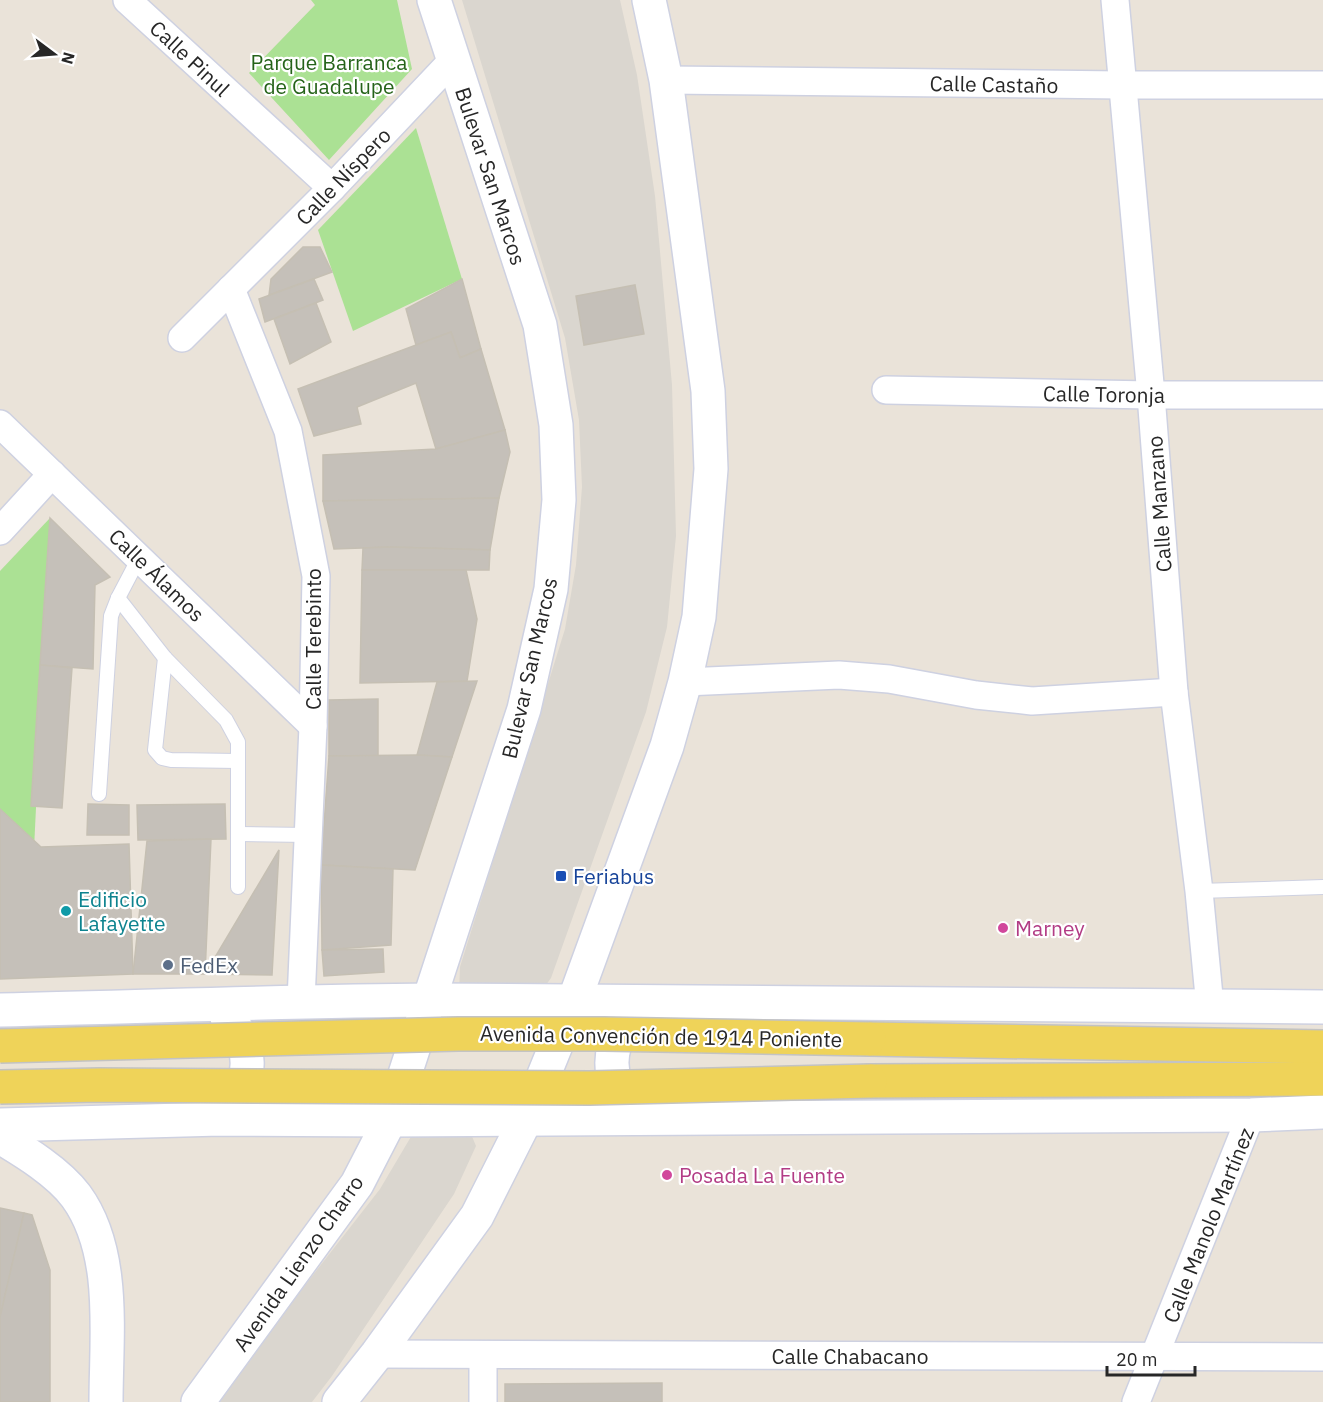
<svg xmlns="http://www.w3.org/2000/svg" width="1323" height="1402" viewBox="0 0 1323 1402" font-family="'IBM Plex Sans',sans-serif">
  <rect width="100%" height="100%" fill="#eae3d9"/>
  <g fill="#abe194">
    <path d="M311,0H397L412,69L329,160L249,73L315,5Z"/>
    <path d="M416,128L462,279L353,331L318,230Z"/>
    <path d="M50,518L34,849L0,815V571Z"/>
  </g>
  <g fill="#dad6cf">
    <path d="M462,0H620L637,75L655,196L672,385L676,536L667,627L646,712L551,978L540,993L459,994L460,967L565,629L576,565L582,487L579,420L565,338Z"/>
    <path d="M471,1134L476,1146L454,1194L332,1376L312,1402H214L380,1189L412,1135Z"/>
  </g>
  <g fill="#c5c0b9" stroke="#c5bfb3" stroke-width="1.5">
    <path d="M303,247H320L332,272L269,295L271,279Z"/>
    <path d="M314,279L323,300L265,322L259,299Z"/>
    <path d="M462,279L481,349L460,358L451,332L416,345L406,309Z"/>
    <path d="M635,285L644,334L584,345L576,296Z"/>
    <path d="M316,303L331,342L290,364L274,319Z"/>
    <path d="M451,332L460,358L481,349L505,430L436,449L416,383L357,407L361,424L314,436L298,389Z"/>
    <path d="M505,430L510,452L499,498L323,501V455L436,449Z"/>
    <path d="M499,498L490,550L390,547L334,549L323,501Z"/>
    <path d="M50,518L110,577L95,585L93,669L40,665Z"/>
    <path d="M390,547L490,550L489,570H362L363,548Z"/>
    <path d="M362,570H466L477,619L467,681L360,683Z"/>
    <path d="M40,665L72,668L62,808L31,806Z"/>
    <path d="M477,681L452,757L417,755L437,682Z"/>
    <path d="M378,699V756H329V700Z"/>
    <path d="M417,755L452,757L415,870L321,865L329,756Z"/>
    <path d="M88,804L129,805V835H87Z"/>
    <path d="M225,804L226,839L138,840L137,805Z"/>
    <path d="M0,809L41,847L129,844L133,974L0,979Z"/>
    <path d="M211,839L205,974H133L147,841Z"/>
    <path d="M279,850L272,975L205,974Z"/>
    <path d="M321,865L393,869L391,945L322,950Z"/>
    <path d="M383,949L384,972L324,976L322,950Z"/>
    <path d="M0,1208L24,1213L0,1317Z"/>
    <path d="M24,1213L32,1215L50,1270V1402H0V1317Z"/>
    <path d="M662,1383V1402H505V1384Z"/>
  </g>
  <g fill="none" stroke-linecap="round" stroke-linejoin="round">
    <g stroke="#ced1e1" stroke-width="16">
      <g id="lane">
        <path d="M118,598L165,658L226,720L238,742V887"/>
        <path d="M165,658L155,750L162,758L171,760L238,761"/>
        <path d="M99,794L111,616L118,598L139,558"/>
        <path d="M239,834L308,835"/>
        <path d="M1199,891L1323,887"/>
      </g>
    </g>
    <g stroke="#ced1e1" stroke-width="30">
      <g id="street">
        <path d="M127,0L332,188"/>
        <path d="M1115,0L1151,395L1174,692L1199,891L1210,1007"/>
        <path d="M666,80L1122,85H1323"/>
        <path d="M231,289L288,431L316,576L313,726L301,1001"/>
        <path d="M182,338L332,188L452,61"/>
        <path d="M886,390L1151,395H1323"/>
        <path d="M0,424L313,726"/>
        <path d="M0,531L52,474"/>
        <path d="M685,682L839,675L889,679L976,695L1032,701L1174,692"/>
        <path d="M377,1354L1323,1357"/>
        <path d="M483,1402V1355"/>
        <path d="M1136,1402L1251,1115"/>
      </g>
    </g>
    <g stroke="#ced1e1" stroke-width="36">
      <g id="secondary">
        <path d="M0,1010C144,1007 287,1001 431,1000L1323,1007"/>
        <path d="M631,1011C618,1033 605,1057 616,1083C621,1092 629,1102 635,1110"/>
        <path d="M227,1018C253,1043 254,1081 229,1108"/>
        <path d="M0,1125L220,1119L390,1120L1251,1115L1323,1112"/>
        <path d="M0,1137C25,1152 58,1172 76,1196C117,1252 106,1336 106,1402"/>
        <path d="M198,1402L357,1184L390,1120L524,709L551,589L559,500L556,425L540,325L434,0"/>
        <path d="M339,1402L377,1354L477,1216L526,1119L574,1001L667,746L685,682L699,617L711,469L708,391L666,80L649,0"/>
      </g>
    </g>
    <g stroke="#c3c3c3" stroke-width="36">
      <g id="primary">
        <path d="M869,1039L1323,1047"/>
        <path d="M870,1081L1323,1079"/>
      </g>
    </g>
    <use href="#lane" stroke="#fff" stroke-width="14"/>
    <use href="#street" stroke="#fff" stroke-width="27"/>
    <use href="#secondary" stroke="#fff" stroke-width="33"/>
    <use href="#primary" stroke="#efd359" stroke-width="33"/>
    <g stroke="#c3c3c3" stroke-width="36" stroke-linecap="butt">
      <g id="primary-bridge">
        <path d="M0,1046L458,1034H604L869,1039"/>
        <path d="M0,1087L99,1085L589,1088L870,1081"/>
      </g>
    </g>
    <use href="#primary-bridge" stroke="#efd359" stroke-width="33"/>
  </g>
  <rect fill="#1a4fb4" stroke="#fff" stroke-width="2" x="555" y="870" width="12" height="12" rx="3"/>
  <circle fill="#0f9aa8" stroke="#fff" stroke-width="2" cx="66" cy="911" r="6"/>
  <g fill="#d1479c" stroke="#fff" stroke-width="2">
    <circle cx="1003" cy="928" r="6"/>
    <circle cx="667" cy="1175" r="6"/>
  </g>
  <circle fill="#5c6f8a" stroke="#fff" stroke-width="2" cx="168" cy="965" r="6"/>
  <g text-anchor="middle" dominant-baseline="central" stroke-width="4.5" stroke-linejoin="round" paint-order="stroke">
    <g font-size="21" fill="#272727" stroke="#fff">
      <text transform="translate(190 58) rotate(43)">Calle Pinul</text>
      <text transform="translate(994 84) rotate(1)">Calle Castaño</text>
      <text transform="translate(343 176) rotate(-46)">Calle Níspero</text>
      <text transform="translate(491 176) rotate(72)">Bulevar San Marcos</text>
      <text transform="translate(1104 394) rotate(1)">Calle Toronja</text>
      <text transform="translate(1159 504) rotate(-94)">Calle Manzano</text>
      <text transform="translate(157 575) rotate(44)">Calle Álamos</text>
      <text transform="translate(313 639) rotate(-90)">Calle Terebinto</text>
      <text transform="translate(529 668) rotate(-77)">Bulevar San Marcos</text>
      <text transform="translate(661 1036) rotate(1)">Avenida Convención de 1914 Poniente</text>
      <text transform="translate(1208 1225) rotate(-68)">Calle Manolo Martínez</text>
      <text transform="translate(298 1263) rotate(-55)">Avenida Lienzo Charro</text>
      <text x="850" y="1356">Calle Chabacano</text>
    </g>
    <g font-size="21" fill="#256319" stroke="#fff">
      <text x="329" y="62">Parque Barranca<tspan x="329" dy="24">de Guadalupe</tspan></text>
    </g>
    <g font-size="21" fill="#164399" stroke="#fff" text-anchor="start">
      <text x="573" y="876">Feriabus</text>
    </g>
    <g font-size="21" fill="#0d838f" stroke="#fff" text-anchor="start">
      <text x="78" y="899">Edificio<tspan x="78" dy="24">Lafayette</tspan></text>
    </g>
    <g font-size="21" fill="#b23c85" stroke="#fff" text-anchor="start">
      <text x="1015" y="928">Marney</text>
      <text x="679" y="1175">Posada La Fuente</text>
    </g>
    <g font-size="21" fill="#4e5e75" stroke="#fff" text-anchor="start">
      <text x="180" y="965">FedEx</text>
    </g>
  </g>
  <g transform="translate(54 54) rotate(106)" stroke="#ffffff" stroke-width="4.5" paint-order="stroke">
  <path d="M0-4.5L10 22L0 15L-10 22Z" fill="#272727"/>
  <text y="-9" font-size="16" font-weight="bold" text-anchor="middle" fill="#272727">N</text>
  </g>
  <path d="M1107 1366v9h88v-9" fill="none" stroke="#272727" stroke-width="3"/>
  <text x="1116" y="1366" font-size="18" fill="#272727" stroke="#ffffff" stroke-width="4.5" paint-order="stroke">20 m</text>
</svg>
